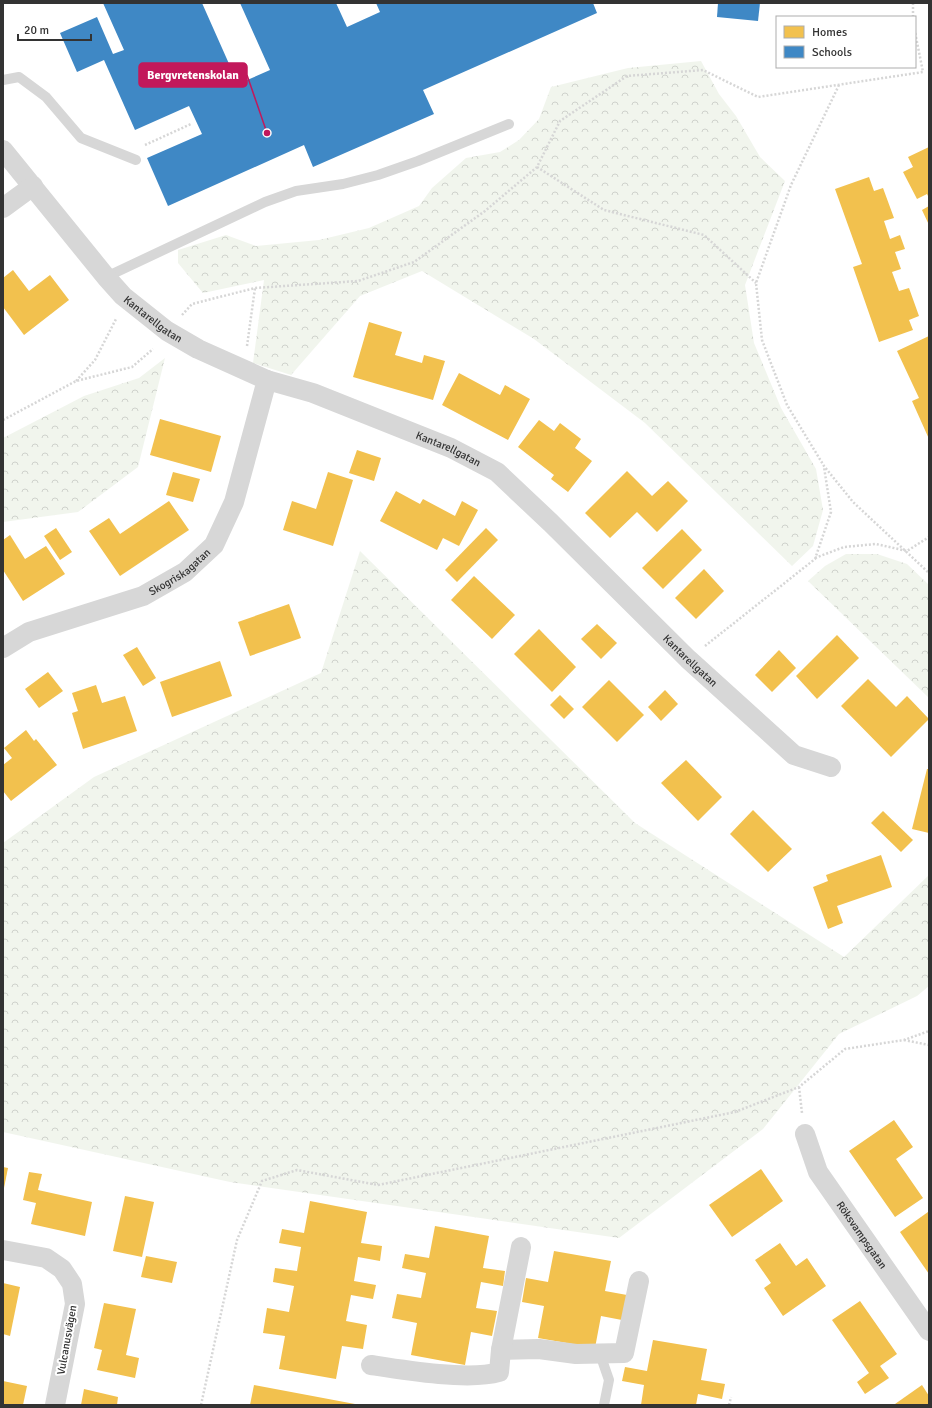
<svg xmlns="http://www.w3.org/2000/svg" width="932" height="1408" viewBox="0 0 932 1408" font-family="Signika,sans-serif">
  <defs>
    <pattern id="forest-crowns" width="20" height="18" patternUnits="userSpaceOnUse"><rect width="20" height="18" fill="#f1f5ed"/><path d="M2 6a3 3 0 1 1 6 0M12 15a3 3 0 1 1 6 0" fill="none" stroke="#cfd2cc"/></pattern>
  </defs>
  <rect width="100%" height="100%" fill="#fff"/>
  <g fill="url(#forest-crowns)">
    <path d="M701,61L719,94L736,116L760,157L785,181L745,285L754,343L781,408L816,469L823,510L813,546L792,566L645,423L534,339L422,271L360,296L291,375L253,363L264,280L203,293L178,263V250L226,235L256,246L319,240L369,228L419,206L432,188L466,158L500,152L519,140L539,119L551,87L628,68Z"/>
    <path d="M165,358L138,467L78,512L3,522V438L84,396L139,378Z"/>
    <path d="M360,551L635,823L844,957L929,875V986L917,996L839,1034L763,1129L619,1238L230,1182L3,1132V843L94,777L321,673Z"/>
    <path d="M846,554H877L907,564L929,585V698L808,581L825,566Z"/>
  </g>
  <g fill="#f2c14e">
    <path d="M929,147V198L927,194L917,199L903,172L913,167L908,157Z"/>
    <path d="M869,177L874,191L883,188L894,218L884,221L890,239L900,235L905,249L895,252L901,269L892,272L899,291L909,288L919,316L909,320L913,330L879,342L853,267L862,264L835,189Z"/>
    <path d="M929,206V225L922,210Z"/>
    <path d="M13,270L29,291L50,275L69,300L24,335L3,307V278Z"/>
    <path d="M369,322L402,332L395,355L422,363L424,355L445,361L433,400L353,377Z"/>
    <path d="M929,336V439L912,401L919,398L897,351Z"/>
    <path d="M459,373L500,395L505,385L530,399L508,440L442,405Z"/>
    <path d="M160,419L221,436L211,472L150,455Z"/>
    <path d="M539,420L554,431L560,423L581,439L575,448L592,461L568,492L551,479L554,475L518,447Z"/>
    <path d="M357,450L381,458L374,481L349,473Z"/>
    <path d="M627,471L652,496L668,481L688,501L657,532L637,512L610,538L585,513Z"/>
    <path d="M173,472L200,479L193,502L166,495Z"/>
    <path d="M328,472L353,480L333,546L283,530L292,501L316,509Z"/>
    <path d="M396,491L420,504L423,499L455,516L462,501L478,510L459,546L443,538L437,550L380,521Z"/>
    <path d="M169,501L189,530L120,576L89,531L109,518L120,534Z"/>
    <path d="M56,528L72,552L60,560L44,536Z"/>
    <path d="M486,528L498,540L457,582L445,570Z"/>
    <path d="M682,529L702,550L663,589L642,568Z"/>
    <path d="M10,535L25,559L46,546L65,574L23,601L3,570V540Z"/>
    <path d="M704,569L724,591L696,619L675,598Z"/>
    <path d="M474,576L515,615L492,639L451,600Z"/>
    <path d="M289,604L301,638L250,656L238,622Z"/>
    <path d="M597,624L617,643L601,659L581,639Z"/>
    <path d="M539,629L576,667L552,692L514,654Z"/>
    <path d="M837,635L859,658L817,699L796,676Z"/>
    <path d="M137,647L156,678L143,686L123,655Z"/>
    <path d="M779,650L796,668L772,692L755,675Z"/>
    <path d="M220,661L232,696L172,717L160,682Z"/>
    <path d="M48,672L63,691L39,708L25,689Z"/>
    <path d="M868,679L896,707L907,696L929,719L891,757L841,706Z"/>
    <path d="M609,680L644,715L617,742L582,707Z"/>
    <path d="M96,685L102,703L125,696L137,731L83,749L72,713L78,711L72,693Z"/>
    <path d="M665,690L678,704L661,721L648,707Z"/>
    <path d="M560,695L574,709L564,719L550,705Z"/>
    <path d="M26,730L34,741L36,739L57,765L11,801L3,791V765L12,758L4,748Z"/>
    <path d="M686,760L722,797L698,821L661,783Z"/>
    <path d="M927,769H929V833L912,829Z"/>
    <path d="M753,810L792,849L768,872L730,834Z"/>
    <path d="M883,811L913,840L901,852L871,823Z"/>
    <path d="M881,855L892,887L837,906L843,923L828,929L813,887L828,881L826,875Z"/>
    <path d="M894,1120L913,1147L896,1159L923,1198L895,1217L849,1151Z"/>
    <path d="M3,1167L8,1168L4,1188H3Z"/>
    <path d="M761,1169L783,1201L732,1237L709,1205Z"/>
    <path d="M29,1172L42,1174L38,1190L92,1202L85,1236L31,1224L36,1203L23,1200Z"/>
    <path d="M125,1196L154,1202L142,1257L113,1251Z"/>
    <path d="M310,1201L367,1212L361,1243L382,1246L380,1261L358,1257L354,1281L376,1285L373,1299L351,1295L346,1321L367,1325L363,1349L342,1346L336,1379L279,1369L285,1336L263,1333L267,1308L289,1312L294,1286L273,1282L275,1268L297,1271L301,1247L279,1243L282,1229L304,1233Z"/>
    <path d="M928,1212L929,1213V1274L900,1232Z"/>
    <path d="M435,1226L489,1236L483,1268L505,1271L503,1286L481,1282L476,1308L497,1311L492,1336L471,1332L465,1365L411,1355L417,1323L392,1318L397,1294L421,1298L426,1273L402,1268L405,1254L429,1258Z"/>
    <path d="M780,1243L796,1266L807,1258L826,1286L783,1316L764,1288L771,1283L755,1260Z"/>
    <path d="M554,1251L611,1261L605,1291L627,1295L622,1320L601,1316L595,1348L538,1338L544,1306L522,1302L526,1278L548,1282Z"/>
    <path d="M146,1256L177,1262L172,1283L141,1277Z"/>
    <path d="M3,1283L20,1287L10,1336L3,1334Z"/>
    <path d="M860,1301L897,1354L880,1366L889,1378L865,1394L857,1382L869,1373L832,1320Z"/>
    <path d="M104,1303L136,1309L126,1355L139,1358L135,1378L97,1370L102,1350L94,1348Z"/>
    <path d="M653,1340L707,1349L701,1380L725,1384L722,1399L698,1394L696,1405H641L644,1385L622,1381L625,1367L647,1371Z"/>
    <path d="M3,1381L27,1386L23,1405H3Z"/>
    <path d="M254,1385L355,1404V1405H250Z"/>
    <path d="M922,1385L929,1396V1405H896L895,1404Z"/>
    <path d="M84,1389L118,1397L117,1405H81Z"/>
  </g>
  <g fill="#3f88c5">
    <path d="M103,3H202L238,84L270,70L240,3H336L347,27L380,12L376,3H593L597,13L423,90L434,114L313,167L304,145L168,206L147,158L202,134L189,106L135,130L104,60L77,72L60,33L97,17L113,54L124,50Z"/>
    <path d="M718,3H760L758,21L717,17Z"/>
  </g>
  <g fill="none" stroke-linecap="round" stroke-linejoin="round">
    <g stroke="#d6d6d6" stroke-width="2.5" stroke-dasharray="2 2" stroke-linecap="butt">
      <path d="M913,17V3"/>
      <path d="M839,85L791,185L756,283L762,340L787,405L824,466L853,502L929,573"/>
      <path d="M145,145L191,124"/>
      <path d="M537,167L604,210L704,235L756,283"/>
      <path d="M182,315L192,304L255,288L358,281L414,262L485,211L537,167L560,121L627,76L703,70L758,97L923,72L915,32"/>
      <path d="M247,346L255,288"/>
      <path d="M76,381L95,360L116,319"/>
      <path d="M3,420L76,381L132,367L153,349"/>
      <path d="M815,558L844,547L876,544L907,551L929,537"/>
      <path d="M705,646L815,559L831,512L824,467"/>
      <path d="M904,1040L929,1045"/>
      <path d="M799,1087L802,1113"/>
      <path d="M201,1405L237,1240L262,1181L297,1170L378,1185L735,1112L799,1087L845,1049L904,1040L929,1031"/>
      <path d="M729,1405L731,1397"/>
    </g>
    <g stroke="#d7d7d7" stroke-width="10">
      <path d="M3,80L19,77L46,97L81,138L136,160"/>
      <path d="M106,277L265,202L296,191L343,184L378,175L418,161L509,124"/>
      <path d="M600,1354L609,1380L604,1405"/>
    </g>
    <g stroke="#d7d7d7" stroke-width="20">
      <path id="s1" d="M3,150L106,277L123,296L167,331L198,349L267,380L313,393L451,448L497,472L551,523L688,659L794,755L831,767"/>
      <path d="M3,208L33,186"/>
      <path id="s2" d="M3,648L29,632L143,596L185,572L214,545L234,502L267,380"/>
      <path id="s3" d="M805,1134L818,1172L929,1331"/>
      <path d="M3,1250L46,1258L62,1269L72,1284L75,1304L55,1405"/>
      <path d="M501,1350L539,1349L576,1354L624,1353L639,1281"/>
      <path d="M371,1365C403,1370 469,1381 499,1372L501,1350L521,1247"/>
    </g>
  </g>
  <g text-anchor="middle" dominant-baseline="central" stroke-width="4" stroke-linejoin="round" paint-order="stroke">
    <g font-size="11" fill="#333" stroke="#fff">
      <text stroke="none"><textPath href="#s1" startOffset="227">Kantarellgatan</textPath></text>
      <text stroke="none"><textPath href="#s1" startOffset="551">Kantarellgatan</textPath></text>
      <text stroke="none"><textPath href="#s2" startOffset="194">Skogriskagatan</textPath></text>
      <text stroke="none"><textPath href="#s1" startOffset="875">Kantarellgatan</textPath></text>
      <text stroke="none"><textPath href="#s3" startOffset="117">Röksvampsgatan</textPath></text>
      <text transform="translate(67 1340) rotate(-80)">Vulcanusvägen</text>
    </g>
  </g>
  <path fill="none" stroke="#c2185b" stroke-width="1.5" d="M267 133L247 75"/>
  <circle fill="#c2185b" stroke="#fff" stroke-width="1.5" cx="267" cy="133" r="4"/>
  <rect fill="#c2185b" stroke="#c2185b" stroke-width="1.5" x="139" y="63" width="108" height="24" rx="4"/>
  <g font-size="12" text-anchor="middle" font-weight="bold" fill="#fff">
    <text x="193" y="79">Bergvretenskolan</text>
  </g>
  <rect width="932" height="1408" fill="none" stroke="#333333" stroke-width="8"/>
  <rect x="776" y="16" width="140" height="52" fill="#ffffff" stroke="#adadad"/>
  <rect x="784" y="26" width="20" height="12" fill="#f2c14e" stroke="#adadad"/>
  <text x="812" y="36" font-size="12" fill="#333333">Homes</text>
  <rect x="784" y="46" width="20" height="12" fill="#3f88c5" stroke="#adadad"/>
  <text x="812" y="56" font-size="12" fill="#333333">Schools</text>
  <path d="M18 34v6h73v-6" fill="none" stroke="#333333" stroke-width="2"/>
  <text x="24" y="34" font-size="12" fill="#333333" stroke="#ffffff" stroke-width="3" paint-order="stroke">20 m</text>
</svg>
